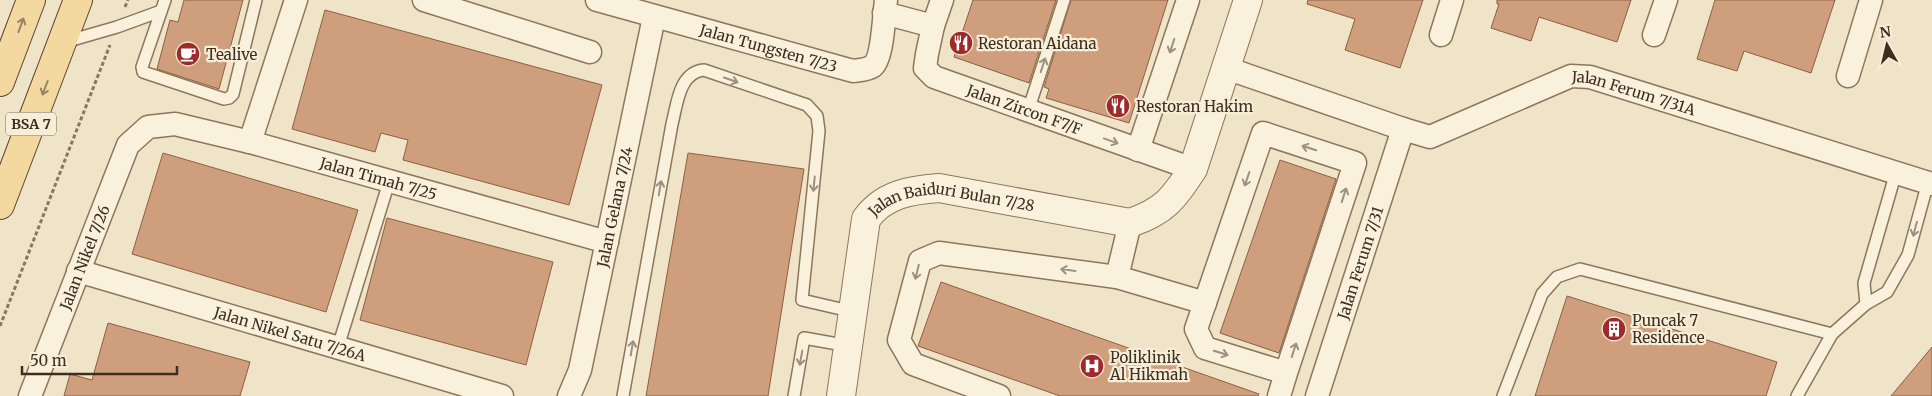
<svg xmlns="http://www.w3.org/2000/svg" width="1932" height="396" viewBox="0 0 1932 396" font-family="Merriweather,serif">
  <rect width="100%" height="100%" fill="#f0e4c8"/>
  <g fill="#cf9f7d" stroke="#8d5f41">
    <path d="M184,0H243L219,89L157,69L170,20L178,22Z"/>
    <path d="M973,0H1056L1029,83L954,57Z"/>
    <path d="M1071,0H1168L1129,123L1046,98L1049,89L1044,87Z"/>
    <path d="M1308,0H1423L1400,68L1345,50L1355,19L1307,4Z"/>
    <path d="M1497,0H1631L1617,42L1539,17L1531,41L1491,28L1499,4H1497Z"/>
    <path d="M1715,0H1835L1811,73L1744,51L1737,71L1697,59Z"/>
    <path d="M325,10L602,85L569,205L403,160L408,140L381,133L375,152L292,129Z"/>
    <path d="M163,153L358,210L326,312L132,254Z"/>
    <path d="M688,153L804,169L768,396H646Z"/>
    <path d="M1280,160L1336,179L1279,353L1220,333Z"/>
    <path d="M387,218L553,262L526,365L360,320Z"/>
    <path d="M941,282L1259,394L1258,396H1060L918,346Z"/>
    <path d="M1567,296L1777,362L1766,396H1535Z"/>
    <path d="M108,323L250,362L240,396H64L70,374L92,380Z"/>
    <path d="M1932,347V396H1891Z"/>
  </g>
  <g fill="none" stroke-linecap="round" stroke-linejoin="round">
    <g stroke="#8d765c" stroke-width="14">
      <g id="service">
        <path d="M165,0L142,67L143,72L224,99L229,98L233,94L256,0"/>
        <path d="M65,42L117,27L161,11"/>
        <path d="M1028,111L1064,0"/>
        <path d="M1866,304L1864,283L1896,172"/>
        <path d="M338,347L389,182"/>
        <path d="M623,396L672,124C677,105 679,72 704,70L807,105L817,116L819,131L802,300L854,312"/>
        <path d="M794,396L804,338L849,346"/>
        <path d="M1503,396L1542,294L1557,277L1580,269L1832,334"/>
        <path d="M1797,396L1832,334L1866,304L1887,292L1908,255L1928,182"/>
      </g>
    </g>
    <g stroke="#8d765c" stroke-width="25">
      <g id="minor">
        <path d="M424,0L590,52"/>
        <path id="s1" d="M597,0L853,71C860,70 867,70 873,66C883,57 884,14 886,0"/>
        <path id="s2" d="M942,0L933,26L927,54L925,68L934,77L1193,169"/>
        <path d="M884,13L933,26"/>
        <path d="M1441,35L1452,0"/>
        <path d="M1654,35L1666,0"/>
        <path id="s3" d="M1226,68L1403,129L1430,137L1571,76L1590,77L1932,184"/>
        <path d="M1848,76L1871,0"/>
        <path d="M250,142L296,0"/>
        <path d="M1138,150L1188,0"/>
        <path id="s4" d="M78,271L502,396"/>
        <path d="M1117,277L1130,223"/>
        <path id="s5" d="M30,396L128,145L148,127L175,124L250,142L607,242"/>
        <path id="s6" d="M569,396L580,370L654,17"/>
        <path d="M999,396L913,364L899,340L920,261L939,253L1117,277L1205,303"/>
        <path d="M1279,396L1286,373L1355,163L1263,133L1196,329L1205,348L1286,373"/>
        <path id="s7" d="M1317,396L1403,129"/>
      </g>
    </g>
    <g stroke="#8d765c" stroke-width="30">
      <g id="tertiary">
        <path id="s8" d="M841,396L866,219C884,194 911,190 939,188L1130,223C1165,211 1173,199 1193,169L1248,0"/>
      </g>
    </g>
    <g stroke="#5b4430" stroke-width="30">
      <g id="primary">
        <path d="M0,82L31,0"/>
        <path d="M0,205L78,0"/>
      </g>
    </g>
    <g stroke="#8d765c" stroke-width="3" stroke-dasharray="4 2.5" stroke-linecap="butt">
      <path d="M125,7L128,0"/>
      <path d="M0,326L110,45"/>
    </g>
    <use href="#service" stroke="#faf1dc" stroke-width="11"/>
    <use href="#minor" stroke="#faf1dc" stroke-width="22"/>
    <use href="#tertiary" stroke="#faf1dc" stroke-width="28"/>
    <use href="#primary" stroke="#f3d9a0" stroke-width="28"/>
  </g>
  <defs><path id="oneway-shaft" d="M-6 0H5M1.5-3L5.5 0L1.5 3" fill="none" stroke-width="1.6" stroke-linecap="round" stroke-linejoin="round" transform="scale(1.25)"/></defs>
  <g stroke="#988460">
    <use href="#oneway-shaft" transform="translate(21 25) rotate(-70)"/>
    <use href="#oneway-shaft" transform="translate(45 88) rotate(111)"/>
  </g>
  <g stroke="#9c907e">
    <use href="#oneway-shaft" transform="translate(1172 46) rotate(108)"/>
    <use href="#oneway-shaft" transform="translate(1043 65) rotate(-72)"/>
    <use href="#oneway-shaft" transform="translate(731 80) rotate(19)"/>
    <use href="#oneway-shaft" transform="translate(1111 141) rotate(20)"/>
    <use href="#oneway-shaft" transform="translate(1309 148) rotate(-162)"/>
    <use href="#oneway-shaft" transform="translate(1247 179) rotate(109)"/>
    <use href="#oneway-shaft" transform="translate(814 184) rotate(96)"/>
    <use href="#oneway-shaft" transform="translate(660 188) rotate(-80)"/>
    <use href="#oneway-shaft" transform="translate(1344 195) rotate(-72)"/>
    <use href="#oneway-shaft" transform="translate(1915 229) rotate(105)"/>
    <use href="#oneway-shaft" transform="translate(1068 270) rotate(-172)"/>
    <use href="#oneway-shaft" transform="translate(917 272) rotate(104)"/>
    <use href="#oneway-shaft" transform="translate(632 348) rotate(-80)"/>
    <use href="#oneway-shaft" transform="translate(1294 350) rotate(-72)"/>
    <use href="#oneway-shaft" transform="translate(1221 353) rotate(17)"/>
    <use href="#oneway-shaft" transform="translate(801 358) rotate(100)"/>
  </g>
  <defs>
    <g id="restaurant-disc" transform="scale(1.25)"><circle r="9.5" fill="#9e2a2b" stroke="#f7eed8"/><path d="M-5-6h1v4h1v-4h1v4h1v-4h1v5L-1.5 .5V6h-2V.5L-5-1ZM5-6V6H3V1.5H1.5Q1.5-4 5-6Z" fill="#fff"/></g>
    <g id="cafe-disc" transform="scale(1.25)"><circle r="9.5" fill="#9e2a2b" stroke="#f7eed8"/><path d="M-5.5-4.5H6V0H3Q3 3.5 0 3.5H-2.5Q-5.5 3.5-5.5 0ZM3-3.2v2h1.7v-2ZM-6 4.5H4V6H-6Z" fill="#fff"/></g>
    <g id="building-disc" transform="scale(1.25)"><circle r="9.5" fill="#9e2a2b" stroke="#f7eed8"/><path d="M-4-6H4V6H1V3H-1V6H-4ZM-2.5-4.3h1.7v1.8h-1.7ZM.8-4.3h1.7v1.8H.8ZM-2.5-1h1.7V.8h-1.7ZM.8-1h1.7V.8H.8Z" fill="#fff"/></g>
    <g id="hospital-disc" transform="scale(1.25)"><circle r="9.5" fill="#9e2a2b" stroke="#f7eed8"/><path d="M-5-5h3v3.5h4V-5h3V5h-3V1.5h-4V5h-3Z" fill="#fff"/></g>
  </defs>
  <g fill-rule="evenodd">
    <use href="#restaurant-disc" x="961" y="43"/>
    <use href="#cafe-disc" x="188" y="54"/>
    <use href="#restaurant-disc" x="1118" y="106"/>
    <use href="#building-disc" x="1614" y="329"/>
    <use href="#hospital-disc" x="1092" y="366"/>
  </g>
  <g text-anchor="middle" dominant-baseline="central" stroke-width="4.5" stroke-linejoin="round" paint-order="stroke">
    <rect fill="#f7eed8" stroke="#756857" stroke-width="1" x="6" y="112.5" width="50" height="23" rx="4"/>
    <g font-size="14" font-weight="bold" fill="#3d2e20">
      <text x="31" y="124">BSA 7</text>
    </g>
    <g font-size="15" fill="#3d2e20" stroke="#f7eed8" text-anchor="start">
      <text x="978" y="43">Restoran Aidana</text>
      <text x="206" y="54">Tealive</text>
      <text x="1136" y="106">Restoran Hakim</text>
      <text x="1632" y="320">Puncak 7<tspan x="1632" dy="17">Residence</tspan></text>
      <text x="1110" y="357">Poliklinik<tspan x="1110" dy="17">Al Hikmah</tspan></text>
    </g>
    <g font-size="15" fill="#3d2e20" stroke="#f7eed8">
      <text stroke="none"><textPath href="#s1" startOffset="178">Jalan Tungsten 7/23</textPath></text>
      <text stroke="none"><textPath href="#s3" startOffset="434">Jalan Ferum 7/31A</textPath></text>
      <text stroke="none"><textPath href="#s2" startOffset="179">Jalan Zircon F7/F</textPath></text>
      <text stroke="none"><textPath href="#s5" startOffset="534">Jalan Timah 7/25</textPath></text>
      <text stroke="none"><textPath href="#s6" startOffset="195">Jalan Gelana 7/24</textPath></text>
      <text stroke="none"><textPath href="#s8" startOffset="272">Jalan Baiduri Bulan 7/28</textPath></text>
      <text stroke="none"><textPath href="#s5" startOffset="149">Jalan Nikel 7/26</textPath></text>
      <text stroke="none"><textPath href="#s7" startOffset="140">Jalan Ferum 7/31</textPath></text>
      <text stroke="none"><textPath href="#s4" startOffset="221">Jalan Nikel Satu 7/26A</textPath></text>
    </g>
  </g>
  <g transform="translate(1887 45) rotate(352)" stroke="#f7eed8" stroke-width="4" paint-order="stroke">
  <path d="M0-4L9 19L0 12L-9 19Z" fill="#3d2e20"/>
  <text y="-8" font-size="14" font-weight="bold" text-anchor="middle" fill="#3d2e20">N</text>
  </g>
  <path d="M22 366v8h155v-8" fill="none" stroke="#3d2e20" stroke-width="2.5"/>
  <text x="30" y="366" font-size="15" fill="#3d2e20" stroke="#f7eed8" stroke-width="4" paint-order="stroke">50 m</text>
</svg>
